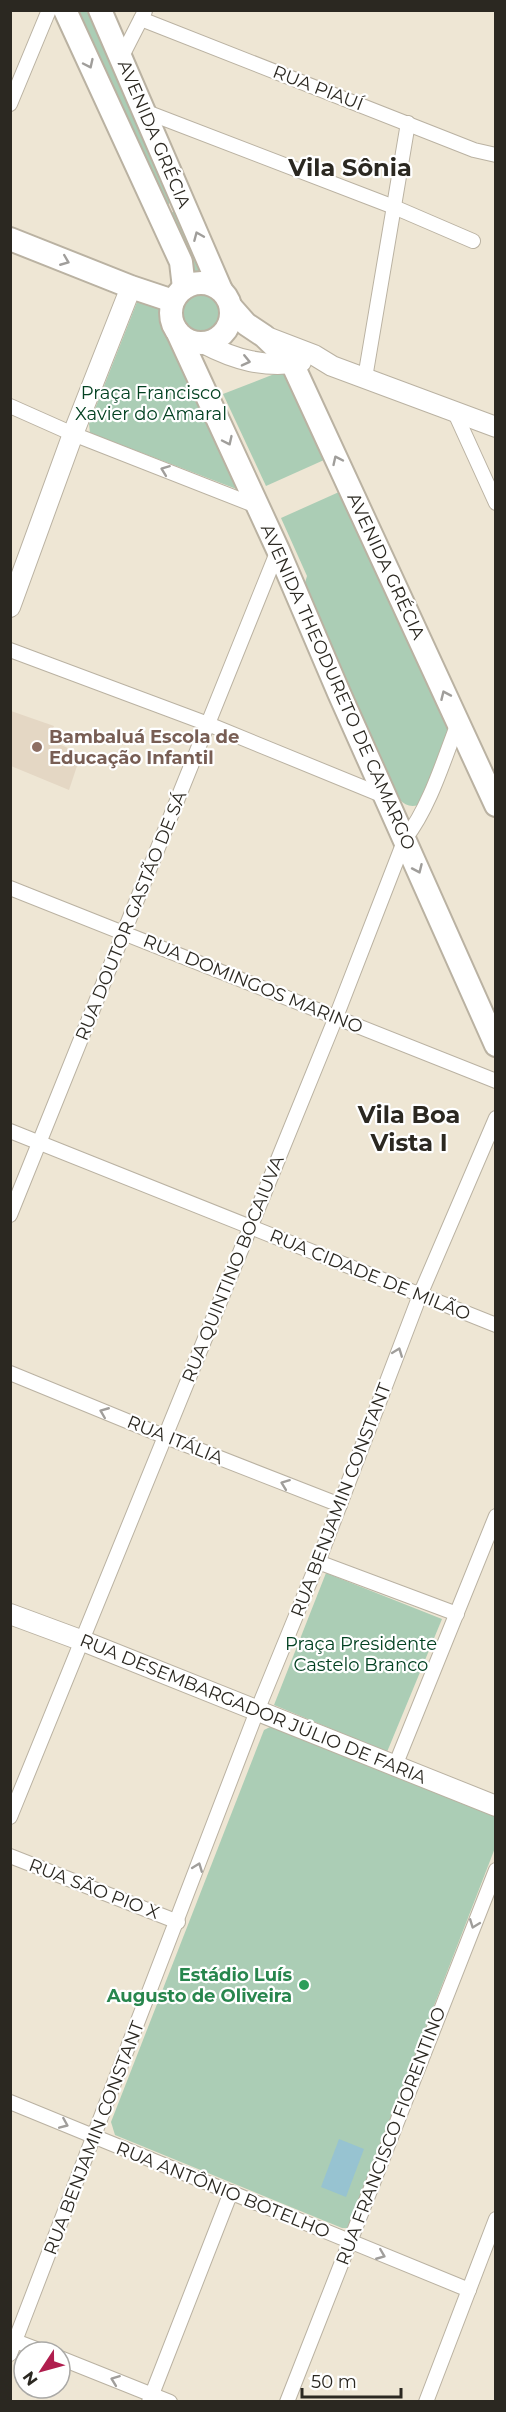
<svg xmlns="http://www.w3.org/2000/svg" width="506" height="2412" viewBox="0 0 506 2412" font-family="Montserrat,sans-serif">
  <rect width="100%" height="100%" fill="#eee6d4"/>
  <path fill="#e4d7c4" d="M11,711L54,726L48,739L81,754L69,790L11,766Z"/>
  <g fill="#abcdb5">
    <path d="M72,11H87L172,198L167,207Z"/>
    <path d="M176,210L207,274H186L168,215Z"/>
    <circle cx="201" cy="313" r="20"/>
    <path d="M142,298L160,307L244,486L239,490L90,433L89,424L137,302Z"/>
    <path d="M282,371L324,460L266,486L223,394Z"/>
    <path d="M339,492L356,530L365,536L453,725L423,803C414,808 406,807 399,799L304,586L307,576L281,518Z"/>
    <path d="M326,1573L442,1619L387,1752L274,1705Z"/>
    <path d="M274,1725L495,1815V1848L348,2228H342L115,2135L111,2122L264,1730Z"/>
  </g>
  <path fill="#97c3d1" d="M339,2139L364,2149L346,2197L321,2187Z"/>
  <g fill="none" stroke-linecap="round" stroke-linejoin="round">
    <g stroke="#bab2a2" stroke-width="16">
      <g id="street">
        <path d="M141,19L474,150L496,155"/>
        <path d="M121,58L145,11"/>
        <path d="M10,104L49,10"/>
        <path d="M144,111L394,207L473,241"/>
        <path d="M365,378L408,123"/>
        <path d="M10,406L73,434L259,507"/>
        <path d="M455,413L496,503"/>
        <path d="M10,650L208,724L384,796"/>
        <path d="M10,888L496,1081"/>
        <path d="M10,1131L496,1325"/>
        <path d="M10,1215L278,550"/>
        <path d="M10,1373L166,1437L340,1505"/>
        <path d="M318,1562L457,1614"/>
        <path d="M395,1766L496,1516"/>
        <path d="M10,1817L336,1017L405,839C430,806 443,762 458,723"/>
        <path d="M10,1856L178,1922"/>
        <path d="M10,2102L469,2290"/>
        <path d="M10,2339L44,2352"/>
        <path d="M10,2354L257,1711L318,1562L420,1295L496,1118"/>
        <path d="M60,2358L170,2402"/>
        <path d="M149,2402L231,2192"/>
        <path d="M287,2402L496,1870"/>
        <path d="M426,2402L496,2219"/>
      </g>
    </g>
    <g stroke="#bab2a2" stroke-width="22">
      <g id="secondary">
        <path d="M267,337L314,355L332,366L496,427"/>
        <path d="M203,343C235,360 265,368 301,362"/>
        <path d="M10,607L73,434L131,287"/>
        <path d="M10,1614L83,1641L496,1806"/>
      </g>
    </g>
    <g stroke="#bab2a2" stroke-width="26">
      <g id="primary">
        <path d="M65,10L181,262L184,288"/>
        <path d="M100,10L221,290"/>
        <path d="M10,239L131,287L173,301"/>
        <circle cx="201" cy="313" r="30"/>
        <path d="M231,307L246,324L264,336L292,363L496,805"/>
        <path d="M177,331L278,550L339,693L496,1045"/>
      </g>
    </g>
    <use href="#street" stroke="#fff" stroke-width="14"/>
    <use href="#secondary" stroke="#fff" stroke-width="20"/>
    <use href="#primary" stroke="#fff" stroke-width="22"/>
  </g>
  <defs><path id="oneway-chevron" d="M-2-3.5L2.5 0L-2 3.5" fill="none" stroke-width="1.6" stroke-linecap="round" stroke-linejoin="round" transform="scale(1.5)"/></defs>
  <g stroke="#a09e9b">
    <use href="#oneway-chevron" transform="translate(89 64) rotate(65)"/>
    <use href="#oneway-chevron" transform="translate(198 236) rotate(-113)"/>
    <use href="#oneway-chevron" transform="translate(65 261) rotate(22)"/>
    <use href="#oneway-chevron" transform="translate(246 361) rotate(13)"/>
    <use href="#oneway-chevron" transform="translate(228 441) rotate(65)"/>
    <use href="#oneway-chevron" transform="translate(337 460) rotate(-115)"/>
    <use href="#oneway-chevron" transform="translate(165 470) rotate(-159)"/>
    <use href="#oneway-chevron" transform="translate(445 695) rotate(-114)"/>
    <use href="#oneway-chevron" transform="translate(418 869) rotate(66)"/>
    <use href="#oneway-chevron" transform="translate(398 1352) rotate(-69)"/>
    <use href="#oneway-chevron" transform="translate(104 1412) rotate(-158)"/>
    <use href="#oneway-chevron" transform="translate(285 1484) rotate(-159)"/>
    <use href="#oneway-chevron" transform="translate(198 1867) rotate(-69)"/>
    <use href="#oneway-chevron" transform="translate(474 1924) rotate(111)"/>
    <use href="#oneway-chevron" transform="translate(64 2124) rotate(23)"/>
    <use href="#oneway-chevron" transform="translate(381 2255) rotate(22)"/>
    <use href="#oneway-chevron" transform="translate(115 2380) rotate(-159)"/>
  </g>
  <circle fill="#8d6e63" stroke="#fff" stroke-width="2" cx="37" cy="747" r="6"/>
  <circle fill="#2e9e5b" stroke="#fff" stroke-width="2" cx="304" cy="1985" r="6"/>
  <g text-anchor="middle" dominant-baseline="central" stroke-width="4.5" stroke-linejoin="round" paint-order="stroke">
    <g font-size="18" fill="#2b2821" stroke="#fff">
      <text transform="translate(318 88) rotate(21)">RUA PIAUÍ</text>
      <text transform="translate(154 134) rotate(67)">AVENIDA GRÉCIA</text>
      <text transform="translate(386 566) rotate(65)">AVENIDA GRÉCIA</text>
      <text transform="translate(338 687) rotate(66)">AVENIDA THEODURETO DE CAMARGO</text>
      <text transform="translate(131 916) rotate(-68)">RUA DOUTOR GASTÃO DE SÁ</text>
      <text transform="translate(253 984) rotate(22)">RUA DOMINGOS MARINO</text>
      <text transform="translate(233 1269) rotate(-68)">RUA QUINTINO BOCAIUVA</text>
      <text transform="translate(370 1275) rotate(22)">RUA CIDADE DE MILÃO</text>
      <text transform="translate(175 1440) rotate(22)">RUA ITÁLIA</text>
      <text transform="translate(341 1500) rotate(-69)">RUA BENJAMIN CONSTANT</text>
      <text transform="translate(253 1709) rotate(22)">RUA DESEMBARGADOR JÚLIO DE FARIA</text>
      <text transform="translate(94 1889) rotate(21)">RUA SÃO PIO X</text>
      <text transform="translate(391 2136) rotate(-69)">RUA FRANCISCO FIORENTINO</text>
      <text transform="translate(94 2138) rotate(-69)">RUA BENJAMIN CONSTANT</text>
      <text transform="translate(223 2190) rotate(22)">RUA ANTÔNIO BOTELHO</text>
    </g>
    <g font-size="18" fill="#024121" stroke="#fff">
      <text x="151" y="393">Praça Francisco<tspan x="151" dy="21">Xavier do Amaral</tspan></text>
      <text x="361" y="1644">Praça Presidente<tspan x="361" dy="21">Castelo Branco</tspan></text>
    </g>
    <g font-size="18" font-weight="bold" fill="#785e54" stroke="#fff" text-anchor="start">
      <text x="49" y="737">Bambaluá Escola de<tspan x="49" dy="21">Educação Infantil</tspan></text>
    </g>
    <g font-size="18" font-weight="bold" fill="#27864d" stroke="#fff" text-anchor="end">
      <text x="292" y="1975">Estádio Luís<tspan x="292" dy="21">Augusto de Oliveira</tspan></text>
    </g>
    <g font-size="24" font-weight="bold" fill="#2b2821" stroke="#fff">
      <text x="350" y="167">Vila Sônia</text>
      <text x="409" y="1114">Vila Boa<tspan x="409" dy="28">Vista I</tspan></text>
    </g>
  </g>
  <rect width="506" height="2412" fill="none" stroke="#2b2821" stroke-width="24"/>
  <g transform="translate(42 2370) rotate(234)"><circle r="28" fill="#ffffff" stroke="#aaa9a6" stroke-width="1.5"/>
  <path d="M0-4.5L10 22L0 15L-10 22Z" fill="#b01e4e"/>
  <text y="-9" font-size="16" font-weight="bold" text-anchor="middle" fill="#2b2821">N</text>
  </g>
  <path d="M302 2388v9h99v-9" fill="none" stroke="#2b2821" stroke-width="3"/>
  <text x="311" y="2388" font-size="18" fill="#2b2821" stroke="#ffffff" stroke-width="4.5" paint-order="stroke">50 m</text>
</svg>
